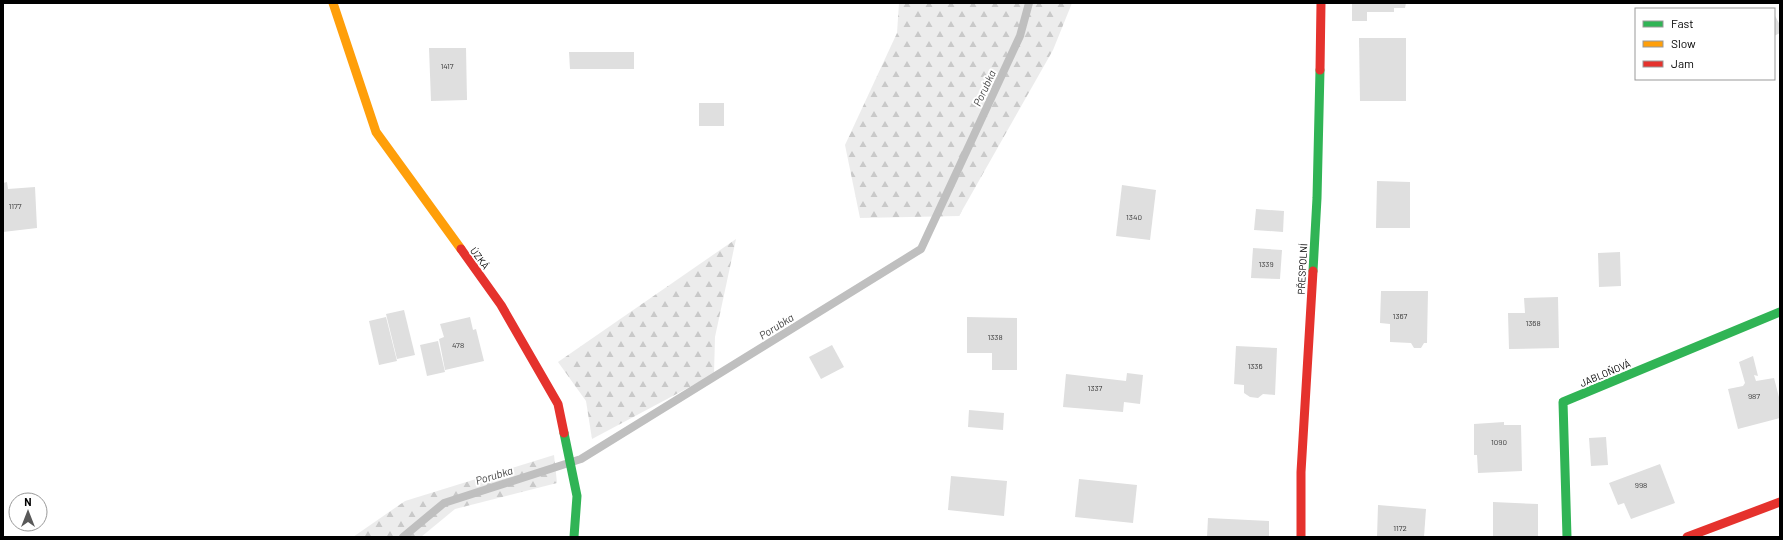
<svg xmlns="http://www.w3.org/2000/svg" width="1783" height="540" viewBox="0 0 1783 540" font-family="Barlow,sans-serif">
  <defs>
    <pattern id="forest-firs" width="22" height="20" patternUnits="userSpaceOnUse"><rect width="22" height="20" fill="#ececec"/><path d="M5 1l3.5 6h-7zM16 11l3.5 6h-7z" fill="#c9c9c9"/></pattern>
  </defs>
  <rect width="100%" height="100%" fill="#fff"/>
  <g fill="url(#forest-firs)">
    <path d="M899,3H1072L1053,50L959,216L860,218L845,145L897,33Z"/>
    <path d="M736,239L715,337L714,374L592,439L586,401L558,362Z"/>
    <path d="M554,455L557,483L455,509L421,537H353L405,501Z"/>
  </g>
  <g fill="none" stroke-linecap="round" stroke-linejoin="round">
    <path stroke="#bfbfbf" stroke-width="8" d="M403,537L444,503L581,459L921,249L1020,36L1029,3"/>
  </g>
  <g fill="#dfdfdf">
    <path d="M1352,3H1406L1405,8H1394V12H1367V21H1352Z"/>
    <path d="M1774,14L1780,25V33L1774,36Z"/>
    <path d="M1359,38H1406V101H1360Z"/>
    <path d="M429,48H466L467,100L431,101Z"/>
    <path d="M569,52H634V69H570Z"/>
    <rect x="699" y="103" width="25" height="23"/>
    <path d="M1377,181L1410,182V228H1376Z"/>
    <path d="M7,182L8,189L35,187L37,228L3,232V183Z"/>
    <path d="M1122,185L1156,190L1150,240L1116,236Z"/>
    <path d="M1256,209L1284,211L1283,232L1254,230Z"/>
    <path d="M1253,248L1282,250L1280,279L1251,278Z"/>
    <path d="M1620,252L1621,286L1599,287L1598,253Z"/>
    <path d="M1381,291H1428L1427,343H1424L1421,348H1414L1411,343L1390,342V324L1380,323Z"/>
    <path d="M1558,297L1559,348L1509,349L1508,313H1525L1524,298Z"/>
    <path d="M404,310L415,355L397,359L386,314Z"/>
    <path d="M386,317L397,361L379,365L369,321Z"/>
    <path d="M470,317L473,330L476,329L484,361L445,370L439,339L444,337L440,324Z"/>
    <path d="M967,317L1017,318V370H992V353H967Z"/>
    <path d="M438,341L445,372L427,376L420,345Z"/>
    <path d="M832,345L844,367L821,379L809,357Z"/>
    <path d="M1236,346L1277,348L1275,395L1263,394L1258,398L1250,397L1244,393V385L1234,384Z"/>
    <path d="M1753,356L1758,376L1754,375L1756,381L1774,378L1780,401V418L1738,429L1728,389L1743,386L1745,383L1739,362Z"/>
    <path d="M1127,373L1143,375L1140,404L1124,402L1123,412L1063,407L1066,374L1126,381Z"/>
    <path d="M969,410L1004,413L1003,430L968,427Z"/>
    <path d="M1504,422V425H1521L1522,471L1478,473L1477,455H1474V424Z"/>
    <path d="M1606,437L1608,465L1591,466L1589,438Z"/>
    <path d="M1660,464L1675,503L1631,519L1624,503L1618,505L1609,483Z"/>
    <path d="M951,476L1007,481L1004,516L948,510Z"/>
    <path d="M1079,479L1137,485L1133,523L1075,517Z"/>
    <path d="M1493,502L1538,504V537H1493Z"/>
    <path d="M1378,505L1426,509L1424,537H1377Z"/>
    <path d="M1208,518L1269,521V537H1207Z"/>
  </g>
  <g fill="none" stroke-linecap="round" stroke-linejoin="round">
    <g stroke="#30b455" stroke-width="9">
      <path d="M1313,271L1317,198L1320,70"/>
      <path d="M564,433L577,496L574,537"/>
      <path d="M1567,537L1563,402L1780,312"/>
    </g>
    <path stroke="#ff9f0a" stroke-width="9" d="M333,3L376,132L461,249"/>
    <g stroke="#e5322d" stroke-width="9">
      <path d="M1320,70L1321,3"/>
      <path d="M461,249L501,305L558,404L564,433"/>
      <path d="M1301,537V472L1313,271"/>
      <path d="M1687,537L1780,502"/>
    </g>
  </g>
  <g text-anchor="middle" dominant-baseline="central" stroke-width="4" stroke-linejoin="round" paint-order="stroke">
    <g font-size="8" fill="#383838">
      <text x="447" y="66">1417</text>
      <text x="15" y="206">1177</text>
      <text x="1134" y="217">1340</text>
      <text x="1266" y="264">1339</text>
      <text x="1400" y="316">1367</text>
      <text x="1533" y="323">1368</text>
      <text x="995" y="337">1338</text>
      <text x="458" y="345">478</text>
      <text x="1255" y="366">1336</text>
      <text x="1095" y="388">1337</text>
      <text x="1754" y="396">987</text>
      <text x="1499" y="442">1090</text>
      <text x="1641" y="485">998</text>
      <text x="1400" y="528">1172</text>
    </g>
    <g font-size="10" fill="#000" stroke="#fff">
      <text transform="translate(480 258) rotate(54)">ÚZKÁ</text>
      <text transform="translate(1302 269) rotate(-87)">PŘESPOLNÍ</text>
      <text transform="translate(1605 373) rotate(-23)">JABLOŇOVÁ</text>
    </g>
    <g font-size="11" font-style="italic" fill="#444" stroke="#fff">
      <text transform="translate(984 88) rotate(-65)">Porubka</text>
      <text transform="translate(776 326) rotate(-32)">Porubka</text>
      <text transform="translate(494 475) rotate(-17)">Porubka</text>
    </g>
  </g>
  <rect width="1783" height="540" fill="none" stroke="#000000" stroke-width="8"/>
  <rect x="1635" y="8" width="140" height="72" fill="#ffffff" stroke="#999999"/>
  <rect x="1643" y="21" width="20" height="6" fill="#30b455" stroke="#999999"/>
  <text x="1671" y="28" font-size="12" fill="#000000">Fast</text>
  <rect x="1643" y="41" width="20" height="6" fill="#ff9f0a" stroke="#999999"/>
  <text x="1671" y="48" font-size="12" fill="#000000">Slow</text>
  <rect x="1643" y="61" width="20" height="6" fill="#e5322d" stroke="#999999"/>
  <text x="1671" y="68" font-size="12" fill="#000000">Jam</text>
  <g transform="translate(28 512)"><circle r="19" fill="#ffffff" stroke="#999999"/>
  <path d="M0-3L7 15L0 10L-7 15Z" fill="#595959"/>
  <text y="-6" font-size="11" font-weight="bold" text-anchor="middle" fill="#000000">N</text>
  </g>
</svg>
